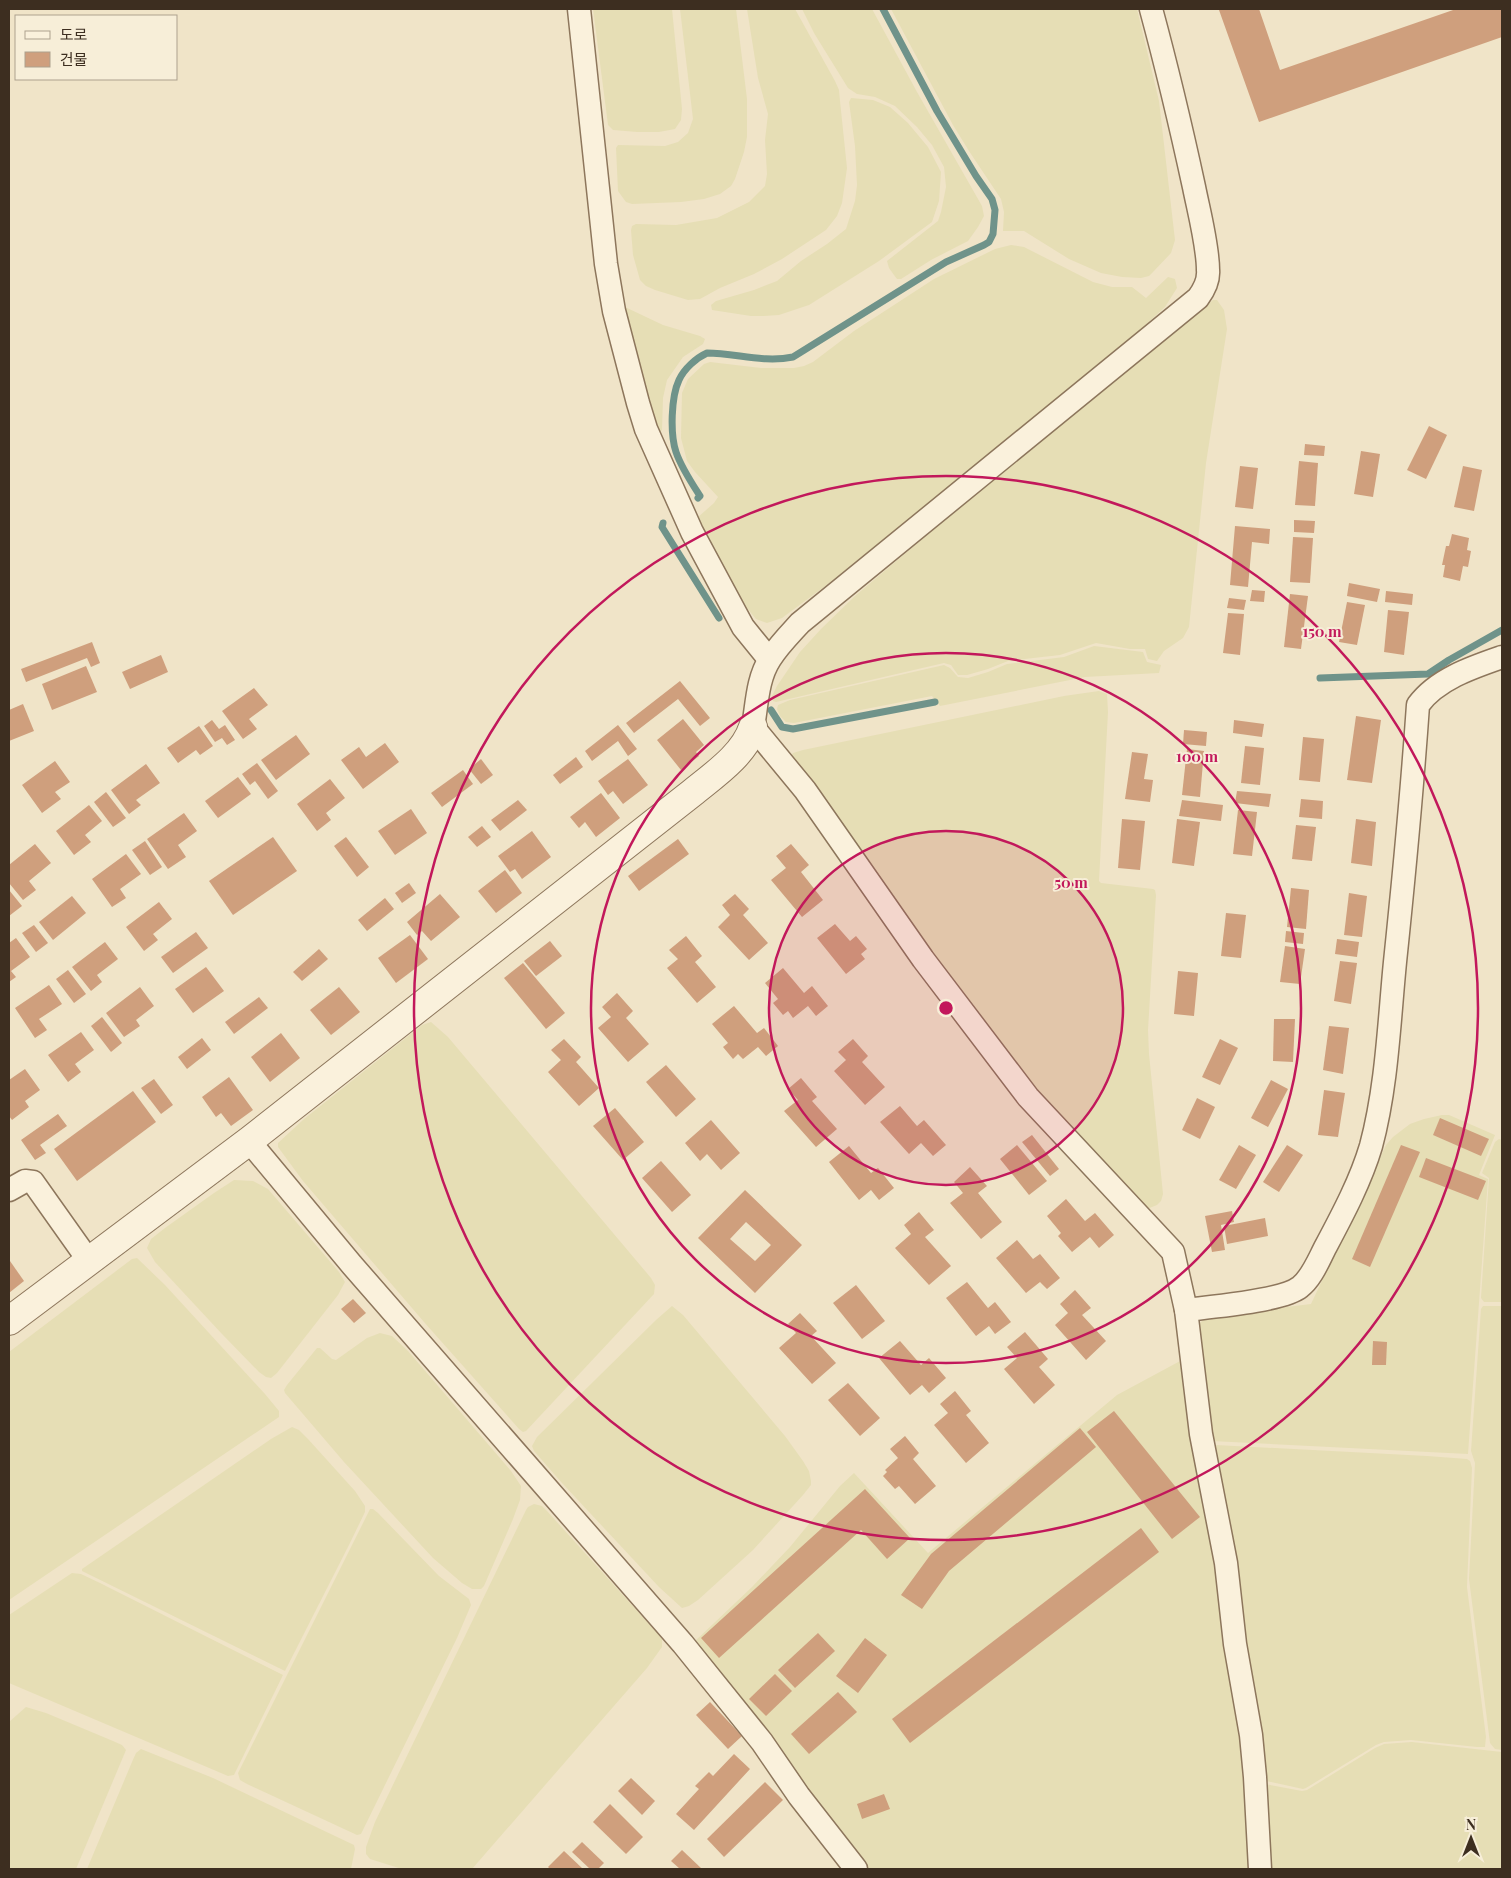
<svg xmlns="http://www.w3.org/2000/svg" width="1511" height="1878" viewBox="0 0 1511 1878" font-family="'Playfair Display','Noto Sans KR',serif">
  <rect width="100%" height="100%" fill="#f0e4c8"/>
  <g fill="#e6deb5">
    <path d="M593,9H672L682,109L681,120L675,129L659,132H637L613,130L608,125Z"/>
    <path d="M680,9H736L747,99V137L744,152L735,179L731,186L720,194L704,199L681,202L632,204L626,202L618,191L616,148L618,145L665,146L678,142L688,133L693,119Z"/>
    <path d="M747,9H795L835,81L839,90L840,101L847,168L842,203L837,216L826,230L782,259L754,274L720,288L700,299L688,300L655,290L646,286L640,280L633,255L631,230L632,226L636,224L676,225L717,218L749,202L765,186L767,174L765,140L768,114L758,78Z"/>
    <path d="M802,9H872L917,92L982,206L984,216L978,227L968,241L931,260L901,279H897L894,275L889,268L887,261L938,221L941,212L946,187L944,167L932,145L917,127L895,106L875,97L857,94L848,88L814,33Z"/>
    <path d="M891,9H1137L1159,101L1175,240L1171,253L1154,271L1149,276L1141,278L1122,277L1101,273L1069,259L1024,231H1003L1004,212L1001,199L969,151L953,125Z"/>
    <path d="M851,98L873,100L890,107L908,123L928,147L941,172L939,201L932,222L879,261L809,305L779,315L764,316H751L712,310L711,305L716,301L754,290L777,281L801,261L827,244L846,229L855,201L857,185L855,146L849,102Z"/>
    <path d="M1011,245L1024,247L1093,282L1112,287H1132L1146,298L1168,277L1175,279L1177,288L1165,307L1117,351L832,581L782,618L767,623L756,619L746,607L725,575L697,518L714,503L718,497L695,472L687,461L681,438L682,393L688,379L704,364L710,362L761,368H794L804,366L813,362L854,331L934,279L995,249Z"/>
    <path d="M1213,300H1217L1224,310L1227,329L1206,463L1189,627L1183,638L1164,651L1157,661L1148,659L1145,649H1130L1096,643L1060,655L1008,661L988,669L967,675H958L951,665L944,663L776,702L773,701L772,696L777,686L800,652L821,629L855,596L927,535Z"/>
    <path d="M625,307L663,325L700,336L705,339L703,344L683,357L667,380L663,398L662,430L658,434L623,308Z"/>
    <path d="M1094,646L1143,652L1147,662L1161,665L1159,673L1085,677L940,706L932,696L794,723L786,722L780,716L777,709L778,705L790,700L944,665L950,668L958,677L968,678L988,672L1007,664L1064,657Z"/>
    <path d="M1099,691L1107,694L1108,712L1099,881L1101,883L1153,889L1155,890L1156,895L1148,1030L1149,1054L1163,1194L1161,1201L1157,1205L1147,1209L1033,1094L790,757L793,753L803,750L1064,696Z"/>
    <path d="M431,1022L448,1037L651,1278L655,1285L654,1294L526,1431L523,1432L519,1429L424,1322L303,1181L278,1147V1143L304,1119L422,1025Z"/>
    <path d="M1442,1115H1449L1495,1135L1479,1175L1488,1179L1468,1454L1211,1441L1199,1324L1206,1317L1311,1304L1386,1145L1393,1137L1410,1124L1424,1119Z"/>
    <path d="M1499,1139L1502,1140V1302H1484L1481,1298L1489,1178L1482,1173L1495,1142Z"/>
    <path d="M234,1180L253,1181L268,1189L339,1272L345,1282L338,1295L277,1373L271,1378L266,1377L259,1372L222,1334L155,1262L147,1248L151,1239L165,1228L214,1193Z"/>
    <path d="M137,1258L165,1285L265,1394L279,1411V1417L9,1600V1352L132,1259Z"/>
    <path d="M672,1306L683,1315L785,1436L803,1461L809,1471L811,1481V1485L803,1495L753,1550L698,1600L689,1606L682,1608L659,1587L562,1483L534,1451L532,1446L537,1437L656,1320Z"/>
    <path d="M1483,1306H1502V1750L1495,1749L1490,1743L1469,1579L1475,1463L1471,1451L1481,1309Z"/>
    <path d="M380,1333L392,1336L408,1351L511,1471L521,1486L520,1500L513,1519L484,1586L481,1589H472L462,1583L433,1558L344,1462L285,1393L284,1390L287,1385L317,1348H320L332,1359L336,1360L367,1338Z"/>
    <path d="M1182,1360L1236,1689L1255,1869H865L693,1643L752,1587L790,1547L840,1486L854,1473L928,1553L1117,1395Z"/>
    <path d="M292,1427L299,1430L308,1439L355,1491L365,1506V1512L349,1545L285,1671L82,1571V1569L271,1439Z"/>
    <path d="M1216,1445L1427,1456L1467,1459L1470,1461L1472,1468L1467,1587L1486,1737L1485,1747H1477L1411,1740L1384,1742L1376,1745L1306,1788L1303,1789L1266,1781L1215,1446Z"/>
    <path d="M534,1504L542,1506L547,1511L659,1635L662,1639V1647L647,1668L472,1869H402L370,1859L366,1854V1847L375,1822L526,1510L528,1507Z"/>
    <path d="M370,1509H373L378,1513L439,1576L469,1599L471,1605L457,1638L361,1834L357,1835L247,1784L240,1780L238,1773Z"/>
    <path d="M72,1573L81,1574L100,1583L283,1675L234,1775L228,1776L9,1683V1615Z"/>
    <path d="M26,1707L46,1713L113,1741L122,1745L126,1750L76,1869H9V1722Z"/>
    <path d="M1412,1742L1502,1752V1869H1267L1265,1784L1302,1791L1307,1790L1375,1748L1384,1744Z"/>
    <path d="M141,1749L213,1778L354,1845L355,1849L351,1869H87L132,1762L136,1753Z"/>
  </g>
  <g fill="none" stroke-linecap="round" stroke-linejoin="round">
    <g stroke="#6f938a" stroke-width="7">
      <path d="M698,498L700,496C691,482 681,467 676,452C670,434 671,397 679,380C684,369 696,358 707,353C736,353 763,363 793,357L946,262L984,245L989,242L993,234L995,210L992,199L976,176L937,111L883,9"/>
      <path d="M663,523L662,527L719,618"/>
      <path d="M1320,678L1428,674L1449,660L1502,630"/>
      <path d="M771,710L782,727L793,729L935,702"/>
    </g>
  </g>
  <g fill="#cf9f7d" fill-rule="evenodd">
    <path d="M1221,9H1259L1280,70L1456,9H1502V37L1259,122L1219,10Z"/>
    <path d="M1429,426L1447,435L1426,479L1407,470Z"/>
    <path d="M1305,444L1325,446L1324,456L1304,455Z"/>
    <path d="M1361,451L1380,454L1373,497L1354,494Z"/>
    <path d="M1299,461L1318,463L1315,506L1295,505Z"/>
    <path d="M1240,466L1258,468L1253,509L1235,507Z"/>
    <path d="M1463,466L1482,470L1474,511L1454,507Z"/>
    <path d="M1294,520L1315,521L1314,533L1294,532Z"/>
    <path d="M1235,526L1270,529L1269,544L1252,542L1248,587L1230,585Z"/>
    <path d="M1452,534L1469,538L1467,550L1471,551L1468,567L1463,566L1460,581L1443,577L1445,565H1442L1446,546H1449Z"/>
    <path d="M1293,537L1313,538L1310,583L1290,582Z"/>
    <path d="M1349,583L1380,589L1377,602L1347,596Z"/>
    <path d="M1252,590L1265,591L1264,602L1250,601Z"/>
    <path d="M1386,591L1413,594L1412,605L1385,602Z"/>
    <path d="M1290,594L1308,596L1301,649L1284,647Z"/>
    <path d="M1229,598L1246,600L1244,610L1227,608Z"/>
    <path d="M1347,602L1365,605L1357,645L1339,642Z"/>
    <path d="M1388,610L1409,612L1404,655L1384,652Z"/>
    <path d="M1228,613L1244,614L1240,655L1223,653Z"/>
    <path d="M92,642L100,663L91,667L87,658L26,682L21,669Z"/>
    <path d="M161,655L168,672L130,689L122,672Z"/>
    <path d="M86,666L97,692L52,710L42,684Z"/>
    <path d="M680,681L710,718L700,726L678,699L634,733L626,723Z"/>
    <path d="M254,688L268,705L249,719L257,729L243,739L222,711Z"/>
    <path d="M23,704L34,731L9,741V722H10L9,710Z"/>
    <path d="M1356,716L1381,720L1372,783L1347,780Z"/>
    <path d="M683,719L704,745L696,752L699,756L681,770L657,740Z"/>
    <path d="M212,720L219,729L225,725L235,740L227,745L222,738L215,742L204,726Z"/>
    <path d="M1234,720L1264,724L1262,737L1233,733Z"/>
    <path d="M618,725L637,749L628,756L618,741L592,761L585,751Z"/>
    <path d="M199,726L213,746L200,755L196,750L178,763L167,748Z"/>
    <path d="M1184,730L1207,732L1206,746L1183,744Z"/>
    <path d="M296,735L310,754L276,780L261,760Z"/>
    <path d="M1303,737L1324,739L1320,782L1299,780Z"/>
    <path d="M385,743L399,762L363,789L341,760L359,747L366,757Z"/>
    <path d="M1245,746L1264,748L1260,785L1241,783Z"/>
    <path d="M1187,749L1204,751L1200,797L1182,795Z"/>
    <path d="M1132,752L1148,754L1144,779L1153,780L1150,802L1125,799Z"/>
    <path d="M576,757L583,767L560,784L553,775Z"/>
    <path d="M481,759L493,775L481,784L469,769Z"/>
    <path d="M628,759L648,785L623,804L613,791L608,795L598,781Z"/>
    <path d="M55,761L70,782L55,792L61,799L42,813L22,785Z"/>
    <path d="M257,763L278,791L268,799L255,781L250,785L242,774Z"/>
    <path d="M146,764L160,783L136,800L141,805L129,814L111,790Z"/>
    <path d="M463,770L473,784L442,807L431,793Z"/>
    <path d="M238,777L251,794L218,818L205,801Z"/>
    <path d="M330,779L345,798L326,813L331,820L317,831L297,804Z"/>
    <path d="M1237,791L1271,794L1269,807L1235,803Z"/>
    <path d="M106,792L126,818L113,827L94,802Z"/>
    <path d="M601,793L620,818L596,837L585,822L579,828L570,817Z"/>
    <path d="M1301,799L1323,801L1322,819L1299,817Z"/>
    <path d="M518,800L527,810L500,831L491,820Z"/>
    <path d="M1182,800L1223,805L1221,821L1179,816Z"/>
    <path d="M89,805L102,821L85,835L91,842L74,855L56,831Z"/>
    <path d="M411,809L427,833L395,855L378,831Z"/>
    <path d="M1238,810L1257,812L1252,856L1233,854Z"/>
    <path d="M184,813L197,831L178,845L186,857L168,869L147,839Z"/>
    <path d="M1122,819L1145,821L1140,870L1118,868Z"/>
    <path d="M1177,819L1200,822L1194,866L1172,863Z"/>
    <path d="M1356,819L1376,822L1372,866L1351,863Z"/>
    <path d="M1296,825L1316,827L1312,861L1292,859Z"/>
    <path d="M482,826L491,837L477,847L468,837Z"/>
    <path d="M532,831L551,857L522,879L515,869L510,872L498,856Z"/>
    <path d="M273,837L297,871L233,915L209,881Z"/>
    <path d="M346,837L369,867L357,877L334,846Z"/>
    <path d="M678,839L689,854L639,891L628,876Z"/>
    <path d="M145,841L162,867L150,875L132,850Z"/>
    <path d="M35,844L51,863L29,881L36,890L23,900L9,883V865Z"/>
    <path d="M791,844L809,865L801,872L823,900L802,917L771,880L786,868L776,856Z"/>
    <path d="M126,854L141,874L120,889L126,898L112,907L92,879Z"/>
    <path d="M505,870L522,893L496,913L478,891Z"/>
    <path d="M409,883L416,893L402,903L395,893Z"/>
    <path d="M1291,888L1309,890L1306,929L1287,927Z"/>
    <path d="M9,890L22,906L9,916Z"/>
    <path d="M1349,893L1367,896L1362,937L1344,935Z"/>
    <path d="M440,894L460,917L431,941L422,931L417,935L407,922Z"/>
    <path d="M735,894L749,909L743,915L768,943L749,960L718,927L730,915L722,905Z"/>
    <path d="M72,896L86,913L53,940L39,922Z"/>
    <path d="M385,898L394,909L367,931L358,920Z"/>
    <path d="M159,902L172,919L153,934L158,940L144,951L126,927Z"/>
    <path d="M1226,913L1246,915L1241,958L1221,956Z"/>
    <path d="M835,924L850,941L856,936L867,949L861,954L865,959L846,974L817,938Z"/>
    <path d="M34,925L48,943L36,952L22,933Z"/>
    <path d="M1286,931L1304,933L1303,944L1285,942Z"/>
    <path d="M196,932L208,948L173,973L161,957Z"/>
    <path d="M410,935L428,959L396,983L378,958Z"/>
    <path d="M686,936L702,956L695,962L716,987L697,1003L667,968L678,959L669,950Z"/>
    <path d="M16,938L30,957L11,971L16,977L9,982V943Z"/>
    <path d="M1337,939L1359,942L1357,957L1335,954Z"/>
    <path d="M550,941L562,956L536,976L524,961Z"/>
    <path d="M105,942L118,959L97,975L102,982L91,991L72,967Z"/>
    <path d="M1285,946L1305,949L1300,984L1280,982Z"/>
    <path d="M319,949L328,959L302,981L293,972Z"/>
    <path d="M1340,961L1357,963L1351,1004L1334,1001Z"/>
    <path d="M523,963L565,1013L546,1029L504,978Z"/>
    <path d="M206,967L224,991L193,1013L175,989Z"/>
    <path d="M783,968L804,993L812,986L828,1006L816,1016L808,1006L793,1018L788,1011L783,1015L773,1003L778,999L765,983Z"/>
    <path d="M68,970L86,994L74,1003L56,979Z"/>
    <path d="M1178,971L1198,973L1194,1016L1174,1014Z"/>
    <path d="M49,985L62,1004L39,1019L47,1030L35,1038L15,1008Z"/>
    <path d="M140,987L154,1006L136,1020L140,1026L124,1037L106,1013Z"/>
    <path d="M339,987L360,1012L331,1035L310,1010Z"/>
    <path d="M617,993L633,1011L626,1018L649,1044L628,1062L598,1028L611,1017L602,1007Z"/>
    <path d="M259,997L268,1008L234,1034L225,1022Z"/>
    <path d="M734,1006L757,1033L764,1028L778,1046L766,1056L758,1047L743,1059L738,1054L733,1059L723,1047L728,1043L712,1024Z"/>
    <path d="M102,1017L122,1043L111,1052L91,1026Z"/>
    <path d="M1274,1019H1295L1293,1062L1273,1061Z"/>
    <path d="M1329,1026L1349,1028L1343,1074L1323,1070Z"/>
    <path d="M81,1032L94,1050L75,1064L81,1072L68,1082L48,1055Z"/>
    <path d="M281,1033L300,1058L270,1082L251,1057Z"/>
    <path d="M202,1038L211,1050L187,1069L178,1057Z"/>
    <path d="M564,1039L581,1057L576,1062L599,1088L579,1106L548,1072L561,1060L551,1050Z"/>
    <path d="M853,1039L868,1056L862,1062L885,1087L865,1105L834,1071L846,1060L838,1052Z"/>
    <path d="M1220,1039L1238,1048L1220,1085L1202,1077Z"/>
    <path d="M666,1065L696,1099L676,1117L646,1082Z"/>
    <path d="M25,1069L40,1090L25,1101L29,1107L12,1120L9,1116V1080Z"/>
    <path d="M229,1077L253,1110L231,1126L221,1113L216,1117L202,1097Z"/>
    <path d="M801,1078L817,1097L812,1101L837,1129L816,1147L784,1111L798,1100L788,1089Z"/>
    <path d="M154,1079L173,1105L161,1114L141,1088Z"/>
    <path d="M1271,1080L1288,1089L1268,1127L1251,1118Z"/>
    <path d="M1324,1090L1345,1093L1338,1137L1318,1135Z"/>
    <path d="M133,1091L156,1122L77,1181L54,1149Z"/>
    <path d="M1197,1098L1215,1107L1200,1139L1182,1130Z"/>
    <path d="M900,1106L917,1126L924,1120L946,1145L933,1156L921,1143L909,1154L880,1122Z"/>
    <path d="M615,1108L644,1142L623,1160L593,1126Z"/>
    <path d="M58,1114L67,1126L40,1145L46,1153L35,1160L21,1140Z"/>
    <path d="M1440,1118L1489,1139L1481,1156L1433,1135Z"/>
    <path d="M711,1120L740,1153L721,1170L707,1154L700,1161L685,1143Z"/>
    <path d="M1032,1135L1059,1169L1050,1176L1022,1142Z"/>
    <path d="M1017,1145L1047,1181L1029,1195L1000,1159Z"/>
    <path d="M1239,1145L1256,1155L1236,1189L1219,1180Z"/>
    <path d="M1287,1145L1303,1155L1279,1192L1263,1182Z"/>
    <path d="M1401,1145L1420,1152L1370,1267L1352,1259Z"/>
    <path d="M849,1146L871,1173L878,1168L894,1188L879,1200L871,1190L859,1200L829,1162Z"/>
    <path d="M1426,1158L1486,1181L1478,1200L1419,1177Z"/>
    <path d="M661,1161L691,1195L672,1212L642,1178Z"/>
    <path d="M970,1167L987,1186L978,1193L1002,1222L981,1239L950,1203L963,1193L954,1182Z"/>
    <path d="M745,1190L802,1245L755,1293L698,1238ZM746,1222L771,1245L755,1261L730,1239Z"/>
    <path d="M1066,1199L1085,1221L1095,1213L1114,1235L1099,1248L1090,1237L1072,1252L1058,1236L1061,1233L1047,1216Z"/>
    <path d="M1232,1211L1234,1222L1221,1225L1225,1250L1212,1252L1205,1216Z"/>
    <path d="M919,1212L934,1230L925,1237L951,1266L929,1285L895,1248L911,1234L904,1225Z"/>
    <path d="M1265,1218L1268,1236L1227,1244L1224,1226Z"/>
    <path d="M1017,1240L1033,1259L1040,1254L1060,1278L1047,1289L1040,1282L1026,1293L996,1258Z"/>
    <path d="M10,1261L24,1281L9,1293V1262Z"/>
    <path d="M967,1282L988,1308L995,1302L1011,1322L995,1334L989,1326L976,1336L946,1298Z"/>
    <path d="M856,1285L885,1321L862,1339L833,1303Z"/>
    <path d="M1075,1290L1091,1308L1082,1315L1106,1341L1086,1360L1055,1325L1068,1313L1060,1304Z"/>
    <path d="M353,1299L366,1313L354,1323L341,1309Z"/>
    <path d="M800,1313L817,1331L811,1336L836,1363L812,1384L779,1348L796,1333L788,1324Z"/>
    <path d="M1025,1332L1048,1359L1039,1367L1055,1385L1034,1404L1004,1369L1017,1358L1007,1347Z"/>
    <path d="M900,1341L921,1365L929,1358L946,1378L929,1393L922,1385L910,1395L879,1358Z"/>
    <path d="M1373,1341L1387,1342L1386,1365H1372Z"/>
    <path d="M848,1383L880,1418L860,1436L828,1400Z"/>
    <path d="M955,1391L971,1411L966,1415L989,1443L966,1463L934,1425L948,1413L940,1404Z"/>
    <path d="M1114,1411L1200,1517L1172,1539L1087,1432Z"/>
    <path d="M1080,1428L1096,1447L949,1571L922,1609L901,1595L931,1554Z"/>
    <path d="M905,1436L919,1453L913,1459L936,1486L915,1504L899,1486L895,1489L883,1476L887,1472L885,1470L898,1458L890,1449Z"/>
    <path d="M865,1489L910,1538L887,1559L861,1530L719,1658L701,1638Z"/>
    <path d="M1141,1528L1159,1552L910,1743L892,1719Z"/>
    <path d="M818,1633L835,1651L795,1688L778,1670Z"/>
    <path d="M865,1638L887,1655L858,1693L836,1676Z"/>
    <path d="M775,1674L792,1691L766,1716L749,1699Z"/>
    <path d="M838,1692L857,1712L809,1754L791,1734Z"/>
    <path d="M710,1702L742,1736L728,1749L696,1715Z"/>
    <path d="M734,1754L750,1769L694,1830L676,1814L699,1789L695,1786L709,1772L713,1776Z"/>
    <path d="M631,1778L655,1801L642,1815L618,1791Z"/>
    <path d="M765,1782L783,1800L724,1857L707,1839Z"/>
    <path d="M884,1794L890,1809L862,1819L857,1804Z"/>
    <path d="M610,1804L643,1837L626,1854L593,1822Z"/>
    <path d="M582,1842L604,1863L598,1869H590L572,1852Z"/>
    <path d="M682,1850L702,1869H680L671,1861Z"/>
    <path d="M564,1851L583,1869H550L548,1867Z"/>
  </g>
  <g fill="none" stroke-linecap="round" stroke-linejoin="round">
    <g stroke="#8d765c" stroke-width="25">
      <g id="minor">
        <path d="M579,9L606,264L614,311L638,403L646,429L692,532L743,627L769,659"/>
        <path d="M1151,9C1167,68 1181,127 1194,187C1199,212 1208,246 1208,270C1209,281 1204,290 1198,298L800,623C790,634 778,646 770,659C757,679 757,705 753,727L805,790L923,959L1028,1097L1173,1252L1186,1310L1201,1434L1226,1563L1235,1644L1251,1735L1255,1777L1260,1869"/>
        <path d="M249,1141L352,1265L683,1644L762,1742L799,1796L856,1869"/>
        <path d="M9,1190L25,1181L33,1182L89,1261"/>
        <path d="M1186,1310C1210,1307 1283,1301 1300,1287C1312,1278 1319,1259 1326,1246C1343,1214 1361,1180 1371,1146C1387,1086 1389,1023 1395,962C1404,876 1412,791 1418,705C1437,679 1473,667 1502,657"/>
      </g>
    </g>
    <g stroke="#8d765c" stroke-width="30">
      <path id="tertiary" d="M9,1321L249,1141L692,793C714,775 744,755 753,727"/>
    </g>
    <use href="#minor" stroke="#faf1dc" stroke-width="22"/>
    <use href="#tertiary" stroke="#faf1dc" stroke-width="28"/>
  </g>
  <circle cx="946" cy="1008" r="177" fill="#c2185b" fill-opacity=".12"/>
  <g fill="none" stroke="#c2185b" stroke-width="2.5">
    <circle cx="946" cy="1008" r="177"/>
    <circle cx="946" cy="1008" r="355"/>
    <circle cx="946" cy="1008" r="532"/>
  </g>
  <circle cx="946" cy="1008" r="8" fill="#c2185b" stroke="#f7eed8" stroke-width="2.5"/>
  <g font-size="15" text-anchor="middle" font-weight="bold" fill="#c2185b" stroke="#f7eed8" stroke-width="4" stroke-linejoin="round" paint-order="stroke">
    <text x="1322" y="637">150 m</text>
    <text x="1197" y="762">100 m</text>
    <text x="1071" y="888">50 m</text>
  </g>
  <rect width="1511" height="1878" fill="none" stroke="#3d2e20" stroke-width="20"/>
  <rect x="15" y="15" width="162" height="65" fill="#f7eed8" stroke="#ada18e"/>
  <rect x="25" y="31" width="25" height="8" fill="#faf1dc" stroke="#ada18e"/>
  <text x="60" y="40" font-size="15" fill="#3d2e20">도로</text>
  <rect x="25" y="52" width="25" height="15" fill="#cf9f7d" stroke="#ada18e"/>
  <text x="60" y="65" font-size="15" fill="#3d2e20">건물</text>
  <g transform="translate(1471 1838)" stroke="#f7eed8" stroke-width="4" paint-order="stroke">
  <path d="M0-4L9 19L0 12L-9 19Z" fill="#3d2e20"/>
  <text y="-8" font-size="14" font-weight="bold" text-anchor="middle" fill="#3d2e20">N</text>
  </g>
</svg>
